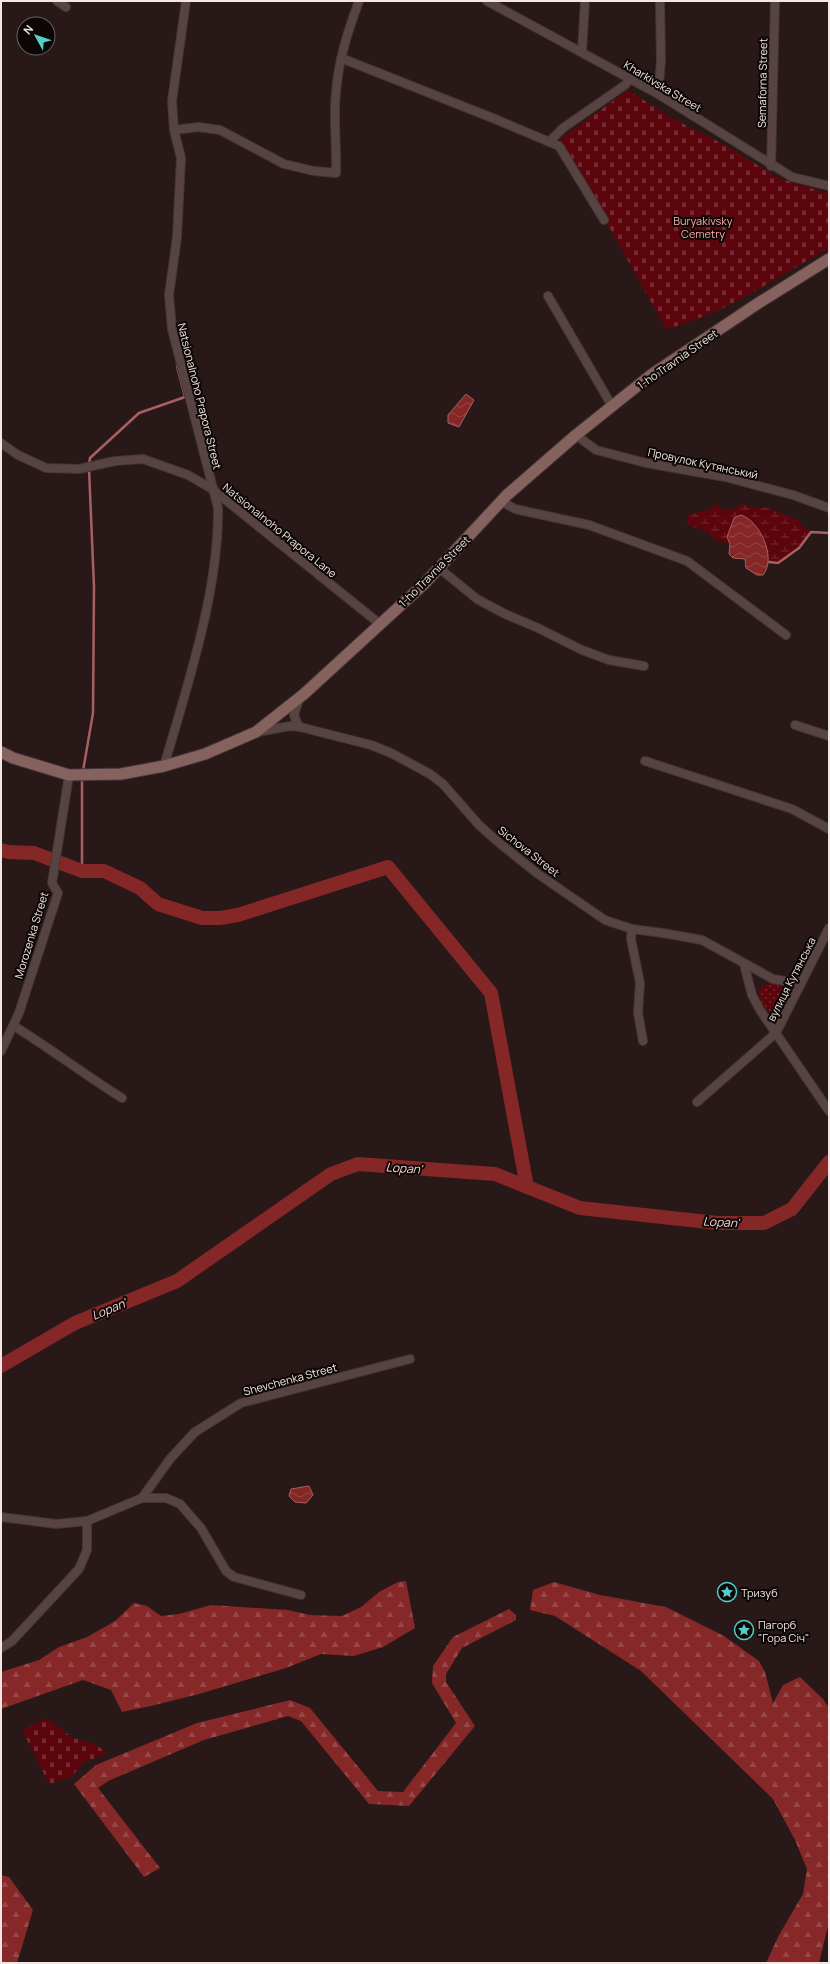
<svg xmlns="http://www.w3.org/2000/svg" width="830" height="1964" viewBox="0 0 830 1964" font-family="Manrope,sans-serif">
  <defs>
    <pattern id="forest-firs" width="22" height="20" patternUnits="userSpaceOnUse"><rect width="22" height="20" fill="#862728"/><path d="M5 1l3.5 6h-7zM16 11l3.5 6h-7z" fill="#984647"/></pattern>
    <pattern id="wetland-marsh" width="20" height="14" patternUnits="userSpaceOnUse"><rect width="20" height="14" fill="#5d050d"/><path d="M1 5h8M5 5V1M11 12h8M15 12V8" fill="none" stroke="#752930"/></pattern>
    <pattern id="cemetery-stones" width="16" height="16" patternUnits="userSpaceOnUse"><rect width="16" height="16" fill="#5d050d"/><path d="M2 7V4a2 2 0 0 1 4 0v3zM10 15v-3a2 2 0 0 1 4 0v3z" fill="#752930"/></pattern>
    <pattern id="park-dots" width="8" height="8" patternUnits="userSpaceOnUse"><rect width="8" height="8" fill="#5d050d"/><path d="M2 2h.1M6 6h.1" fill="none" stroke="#752930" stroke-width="1.8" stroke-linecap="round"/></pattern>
    <pattern id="water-waves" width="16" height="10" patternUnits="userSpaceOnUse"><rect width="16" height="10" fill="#852627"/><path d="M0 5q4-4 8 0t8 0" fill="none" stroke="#974646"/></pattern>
  </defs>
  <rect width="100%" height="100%" fill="#281817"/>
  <g fill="url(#forest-firs)">
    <path d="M406,1581L415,1628L383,1647L354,1656L321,1654L286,1668L199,1694L151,1706L122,1712L111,1690L83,1680L1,1709V1672L39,1660L59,1647L87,1637L115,1621L134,1603L147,1606L161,1616L179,1614L211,1605L288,1610L310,1615L342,1616L361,1607L379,1592L398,1582Z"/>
    <path d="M554,1582L600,1595L666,1607L724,1636L759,1661L765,1672L773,1703L783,1685L800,1677L823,1699L829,1708V1922L819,1963H766L779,1935L803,1894L807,1869L795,1840L773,1799L641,1671L555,1616L530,1610L533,1590Z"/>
    <path d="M509,1609L516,1615V1620L462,1648L446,1674V1682L475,1726L409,1806L369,1804L301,1721L288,1716L204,1740L108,1781L98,1788L160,1868L144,1877L74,1784L96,1765L197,1723L290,1700L310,1708L378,1791L403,1792L456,1723L432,1683L433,1666L453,1637Z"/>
    <path d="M1,1875L9,1877L33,1910L17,1963H1Z"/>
  </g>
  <path fill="url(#wetland-marsh)" d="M717,504L722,510L734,509L742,504L750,507L768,508L799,520L801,525L811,532L799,548L778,563L769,562L763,537L748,517L727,537L730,544L716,540L705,531L688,525L687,520L688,515L707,510Z"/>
  <g fill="url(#cemetery-stones)">
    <path d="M628,90L672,118L721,143L779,178L829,194V248C777,277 725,314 666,329L560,139Z"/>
    <path d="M47,1718L73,1738L95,1744L108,1753L82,1763L73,1776L49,1784L22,1730Z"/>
  </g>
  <path fill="url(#park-dots)" d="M770,982L788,990C790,999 787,1011 778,1015C766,1015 756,999 760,988Z"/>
  <g fill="url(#water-waves)" stroke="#a66060">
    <path d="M466,394L474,400L459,427L448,423V415Z"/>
    <path d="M741,515C760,521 777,558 763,575H757L746,568L745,559L733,558L729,554L730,544L727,537L734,518Z"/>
    <path d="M309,1486L313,1495L306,1503L295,1502L289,1496L291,1489Z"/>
  </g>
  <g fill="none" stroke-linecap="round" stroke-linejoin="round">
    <g stroke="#a66060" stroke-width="2.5">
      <path d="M89,464L90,458L139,413L185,397L177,366"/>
      <path d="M769,562L778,563L799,548L811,532L829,533"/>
      <path d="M83,771L93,713L94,587L89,469"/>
      <path d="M82,871V778"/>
    </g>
    <g stroke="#852627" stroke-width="14">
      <path d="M1,850L9,852L34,853L82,871H104L140,888L158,904L202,918H220L238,915L388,867L491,993L527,1187"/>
      <path d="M1,1366L75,1323L177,1281L331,1174L358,1164L495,1174L580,1208L717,1223H764L792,1209L829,1162"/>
    </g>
    <g stroke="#423635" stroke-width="10">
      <g id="street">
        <path d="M57,1L66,7"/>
        <path d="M487,1L658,94L792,177L829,186"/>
        <path d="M582,51L585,1"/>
        <path d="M341,58L495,119L559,146L604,220"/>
        <path d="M658,94L661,61L660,1"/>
        <path d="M174,130L198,127L220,130L284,164L314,171L336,173C337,146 333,119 336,93C338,61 348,31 359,1"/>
        <path d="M549,142L563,128L625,85L630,78"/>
        <path d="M771,166L775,1"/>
        <path d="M548,296L612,406"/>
        <path d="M576,435L596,450L646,463L725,477L793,495L829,508"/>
        <path d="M1,443L18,455L46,468L79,469L115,461L143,459L188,475L212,489L380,624"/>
        <path d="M501,501L515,509L589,525L687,561L786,635"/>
        <path d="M439,568L477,599L505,614L538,628L582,650L609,660L644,666"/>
        <path d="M299,699L294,715L297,723L300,727"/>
        <path d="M795,725L829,736"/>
        <path d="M257,732L290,726L300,727L371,745L391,753L430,774L443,784L479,825L498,842L538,874L605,920L632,929L663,933L702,940L773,979L801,984"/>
        <path d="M645,761L792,809L829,829"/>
        <path d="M164,766C187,687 219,591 218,508L172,329L169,295L177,237L181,158L174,130L172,101L186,1"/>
        <path d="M632,929L631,939L640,983L638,1013L643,1041"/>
        <path d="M744,964L752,995L760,1010L829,1111"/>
        <path d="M14,1026C51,1049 85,1075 122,1098"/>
        <path d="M1,1051L19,1013L58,893L52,883L69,775"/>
        <path d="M697,1102L776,1033L829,928"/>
        <path d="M142,1498H166L180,1504L201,1528L226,1571L234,1577L301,1595"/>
        <path d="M1,1517L56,1524L87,1521L142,1498L170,1459L195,1432L241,1403L410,1359"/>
        <path d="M1,1648L12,1641L79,1569L87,1550V1521"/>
      </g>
    </g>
    <g stroke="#423635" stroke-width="13">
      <path id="secondary" d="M1,752L13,758L69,775L121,774L164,766L205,754L256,732L304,694L424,584L507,495L576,435L651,375L757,304L829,259"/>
    </g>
    <use href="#street" stroke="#574442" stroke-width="8"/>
    <use href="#secondary" stroke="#86625e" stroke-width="11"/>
  </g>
  <defs>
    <g id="sight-ring" transform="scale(1)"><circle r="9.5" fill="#0c0605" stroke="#53cdc9" stroke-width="1.5"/><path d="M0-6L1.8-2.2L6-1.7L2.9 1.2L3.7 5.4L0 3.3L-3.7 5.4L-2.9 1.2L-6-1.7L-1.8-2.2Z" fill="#53cdc9"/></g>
  </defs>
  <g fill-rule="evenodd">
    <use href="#sight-ring" x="727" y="1592"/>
    <use href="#sight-ring" x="744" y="1630"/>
  </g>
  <g text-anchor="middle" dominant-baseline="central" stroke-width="4" stroke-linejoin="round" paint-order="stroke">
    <g font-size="11" fill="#f3e7e6" stroke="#0c0605">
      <text transform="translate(762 83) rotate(-89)">Semaforna Street</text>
      <text transform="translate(663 86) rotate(31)">Kharkivska Street</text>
      <text transform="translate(677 359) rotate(-35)">1-ho Travnia Street</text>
      <text transform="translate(200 396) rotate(76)">Natsionalnoho Prapora Street</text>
      <text transform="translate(703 463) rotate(12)">Провулок Кутянський</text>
      <text transform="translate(280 530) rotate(39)">Natsionalnoho Prapora Lane</text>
      <text transform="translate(434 571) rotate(-45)">1-ho Travnia Street</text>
      <text transform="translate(529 851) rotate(38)">Sichova Street</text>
      <text transform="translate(31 935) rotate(-73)">Morozenka Street</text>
      <text transform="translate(791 979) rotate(-63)">вулиця Кутянська</text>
      <text transform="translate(290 1379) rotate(-15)">Shevchenka Street</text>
    </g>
    <g font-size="11" fill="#fcaba5" stroke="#0c0605">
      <text x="703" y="220">Buryakivsky<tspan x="703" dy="13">Cemetry</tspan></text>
    </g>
    <g font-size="11" fill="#f3e7e6" stroke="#0c0605" text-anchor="start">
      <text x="741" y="1592">Тризуб</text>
      <text x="758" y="1624">Пагорб<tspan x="758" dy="13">"Гора Січ"</tspan></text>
    </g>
    <g font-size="12" font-style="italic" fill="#f8dbd8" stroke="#0c0605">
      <text transform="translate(404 1168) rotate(4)">Lopan'</text>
      <text transform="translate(721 1222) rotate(3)">Lopan'</text>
      <text transform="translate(109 1309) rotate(-22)">Lopan'</text>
    </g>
  </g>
  <rect width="830" height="1964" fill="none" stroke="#f3e7e6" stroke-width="4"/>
  <g transform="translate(36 36) rotate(310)"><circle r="19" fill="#0c0605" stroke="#68605f"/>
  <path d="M0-3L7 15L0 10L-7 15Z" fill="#53cdc9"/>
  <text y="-6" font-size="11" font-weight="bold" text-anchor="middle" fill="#f3e7e6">N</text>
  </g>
</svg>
